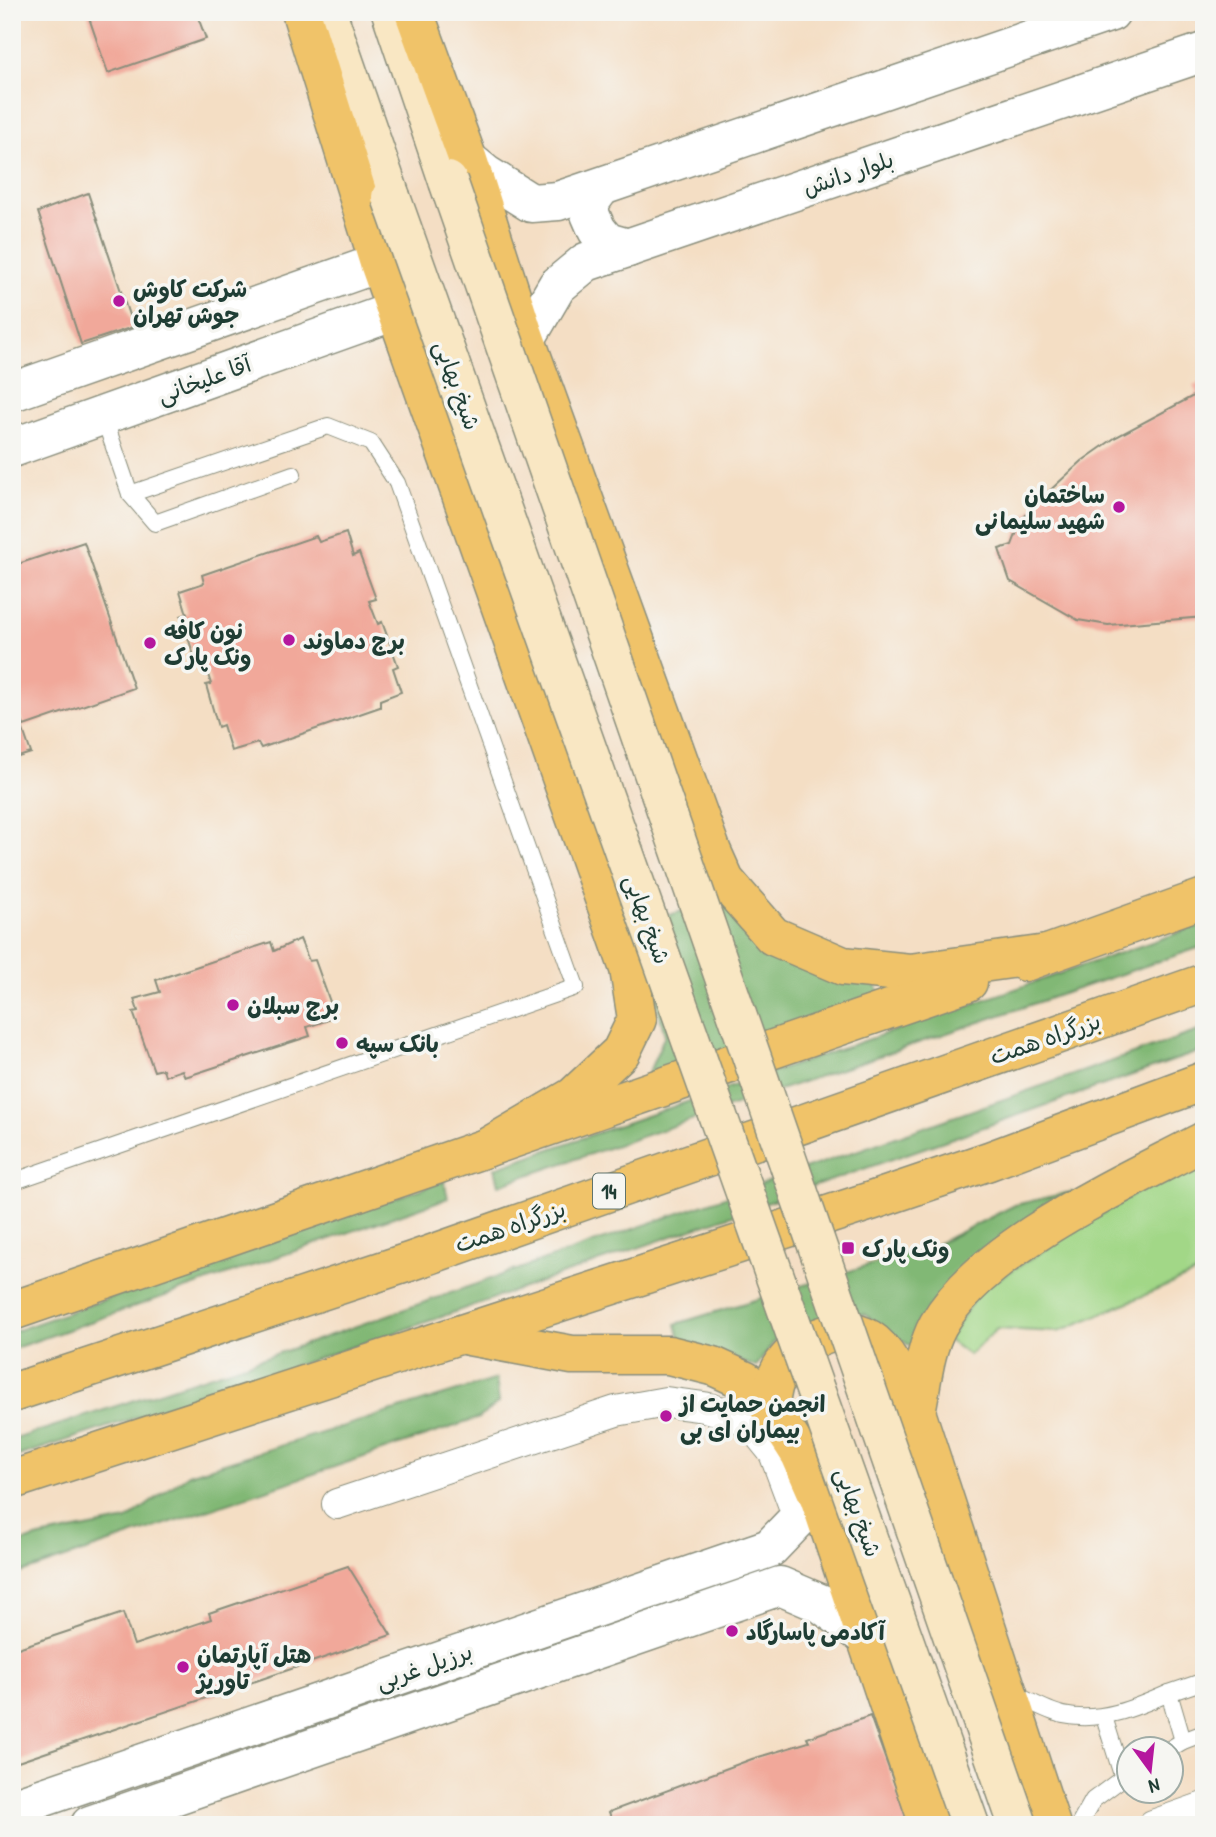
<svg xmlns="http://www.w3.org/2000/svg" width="1216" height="1837" viewBox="0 0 1216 1837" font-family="'Patrick Hand','Playpen Sans Arabic',sans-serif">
  <rect width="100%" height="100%" fill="#f6f6f2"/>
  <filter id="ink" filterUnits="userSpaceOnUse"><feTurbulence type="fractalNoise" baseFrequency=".0143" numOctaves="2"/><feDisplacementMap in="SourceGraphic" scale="14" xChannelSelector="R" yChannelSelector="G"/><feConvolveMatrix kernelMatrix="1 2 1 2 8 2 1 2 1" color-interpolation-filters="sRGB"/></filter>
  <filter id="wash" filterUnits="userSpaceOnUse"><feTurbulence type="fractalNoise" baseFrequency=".00686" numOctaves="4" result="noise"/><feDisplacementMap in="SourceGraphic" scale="28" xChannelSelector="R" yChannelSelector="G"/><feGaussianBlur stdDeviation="1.57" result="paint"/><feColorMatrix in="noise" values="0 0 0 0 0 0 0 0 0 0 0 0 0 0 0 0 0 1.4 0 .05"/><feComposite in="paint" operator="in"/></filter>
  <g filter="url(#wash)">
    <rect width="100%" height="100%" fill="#f4dec4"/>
    <path fill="#a2d787" stroke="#608a5e" stroke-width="2" d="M1204,1150V1270L1058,1332L997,1329L969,1355L948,1340L979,1291Z"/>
    <g fill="#81b874" stroke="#507a54" stroke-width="2">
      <path d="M722,898L876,985L883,1000L645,1081L665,1035L636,926Z"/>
      <path d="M1204,924V946L499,1185L495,1168Z"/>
      <path d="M1204,1029V1050L389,1335L12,1458V1440L288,1350Z"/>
      <path d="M444,1181L448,1198L12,1349V1332Z"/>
      <path d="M1070,1192L910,1346L864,1314L776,1339L756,1367L680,1339L676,1324L935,1245L1015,1205Z"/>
      <path d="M496,1379L499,1402L479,1418L12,1576V1545L40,1537L127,1520L189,1474Z"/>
    </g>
    <g id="blocks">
      <g fill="#f1a89a">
        <path d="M87,12H196L206,39L108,73Z"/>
        <path d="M88,193L133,327L81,344L38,212Z"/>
        <path d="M1204,382V617L1108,625L1078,620L1010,581L999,549L1012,545L1022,519L1045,495L1082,461L1116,437L1197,394L1193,386Z"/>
        <path d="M346,533L353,556L359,553L376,599L369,601L378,624L382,622L398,666L393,668L401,692L380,700V707L261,748L258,743L231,751L223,725L218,727L206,685L211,684L202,656L195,659L181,616L187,614L180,591L204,583L202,575L316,536L319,542Z"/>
        <path d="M84,542L134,688L24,726L12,692V566Z"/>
        <path d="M12,698L31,753L12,759Z"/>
        <path d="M300,939L309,961L315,960L334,1013L327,1015L328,1020L307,1027L310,1036L185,1077L182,1070L165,1076L163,1069L154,1071L133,1012L138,1011L134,999L160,992L156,980L271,942L274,951Z"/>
        <path d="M348,1566L391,1635L12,1764V1650L123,1613L134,1645L211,1619L209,1613Z"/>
        <path d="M870,1716L909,1825H614L609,1812L752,1759L809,1742L807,1738Z"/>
      </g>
    </g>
  </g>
  <g filter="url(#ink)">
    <use href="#blocks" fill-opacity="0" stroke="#8a8e7c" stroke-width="2"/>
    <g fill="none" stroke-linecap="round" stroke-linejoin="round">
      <g stroke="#8a8e7c" stroke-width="18">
        <g id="service">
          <path d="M130,494L155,523L293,474"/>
          <path d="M12,1182L576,987L397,483L371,443L328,426L130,494L103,415"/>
          <path d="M1012,1693C1028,1700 1046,1711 1063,1715C1100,1723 1135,1708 1169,1693"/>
          <path d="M1104,1717L1123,1778"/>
          <path d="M1183,1741L1169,1693L1204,1681"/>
          <path d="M1168,1750L1183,1741L1204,1733"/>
          <path d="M1079,1825L1093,1800L1128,1774"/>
        </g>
      </g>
      <g stroke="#8a8e7c" stroke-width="32">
        <g id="minor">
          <path d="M337,1504L616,1411L666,1402L704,1407L735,1415L752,1426L774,1453L799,1520"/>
          <path d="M1153,1825L1204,1807"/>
        </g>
      </g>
      <g stroke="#8a8e7c" stroke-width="41">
        <g id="tertiary">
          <path d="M468,160L485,174L531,203L558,201L1111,12"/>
          <path d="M601,187L590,202V214L597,230L607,242L628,248"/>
          <path d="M526,339L557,286L586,262L1204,52"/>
          <path d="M12,392L379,263"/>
          <path d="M12,448L395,311"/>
          <path d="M12,1808L770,1548L819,1497"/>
          <path d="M90,1825L780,1586L822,1604L866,1637"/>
        </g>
      </g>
      <g stroke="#8a8e7c" stroke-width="41">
        <g id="secondary">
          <path d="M327,12L391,197"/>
          <path d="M391,12L448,181"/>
        </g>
      </g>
      <g stroke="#8a8e7c" stroke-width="41">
        <g id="trunk">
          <path d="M301,12L379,263L629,969L637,1019L621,1052L573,1097L486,1148"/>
          <path d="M414,12L468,160L523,332L712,852L725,881L773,936L843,966L910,973L1047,954"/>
          <path d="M1025,962L1204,898"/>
          <path d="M12,1311L968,982"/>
          <path d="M469,1336L572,1355H669L713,1366L746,1381L770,1407L800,1454L819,1497L929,1825"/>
          <path d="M12,1393L412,1261L1204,983"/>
          <path d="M770,1407C771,1393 773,1382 780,1370C795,1342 840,1321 869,1339C890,1352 905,1391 916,1412L1051,1825"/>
          <path d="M916,1412C922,1384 924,1351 938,1325C982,1246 1125,1183 1204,1141"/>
          <path d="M12,1480L871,1201L989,1161L1204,1081"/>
        </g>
      </g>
      <use href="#service" stroke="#fff" stroke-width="16"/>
      <use href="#minor" stroke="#fff" stroke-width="30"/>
      <use href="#tertiary" stroke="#fff" stroke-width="38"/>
      <use href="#secondary" stroke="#f9e7c3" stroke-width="38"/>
      <use href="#trunk" stroke="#f0c369" stroke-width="38"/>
      <g stroke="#8a8e7c" stroke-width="41" stroke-linecap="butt">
        <g id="secondary-bridge">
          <path d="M448,181L1018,1825"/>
          <path d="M391,197L970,1825"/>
        </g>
      </g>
      <use href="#secondary-bridge" stroke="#f9e7c3" stroke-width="38"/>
    </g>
  </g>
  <g fill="#b5179e" stroke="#f6f6f2" stroke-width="2.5">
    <circle cx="119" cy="301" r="7"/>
    <circle cx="1119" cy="507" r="7"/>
    <circle cx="289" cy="640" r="7"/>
    <circle cx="150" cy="643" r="7"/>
    <circle cx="233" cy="1005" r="7"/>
    <circle cx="342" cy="1043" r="7"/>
    <rect x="841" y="1241" width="14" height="14" rx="3.5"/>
    <circle cx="666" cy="1416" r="7"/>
    <circle cx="732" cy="1631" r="7"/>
    <circle cx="183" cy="1667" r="7"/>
  </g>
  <g text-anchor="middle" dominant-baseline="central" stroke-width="7" stroke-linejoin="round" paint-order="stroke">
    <rect fill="#f6f6f2" stroke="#60746d" stroke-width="2" x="593" y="1173.5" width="32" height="35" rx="5"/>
    <g font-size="21" font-weight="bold" fill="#1f3d34">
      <text x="609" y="1191">14</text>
    </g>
    <g font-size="23" fill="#1f3d34" stroke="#f6f6f2">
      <text transform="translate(848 173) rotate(-19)">بلوار دانش</text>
      <text transform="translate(204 379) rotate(-20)">آقا علیخانی</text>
      <text transform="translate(458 385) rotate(70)">شیخ بهایی</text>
      <text transform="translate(648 919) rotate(70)">شیخ بهایی</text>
      <text transform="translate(1045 1038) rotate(-19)">بزرگراه همت</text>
      <text transform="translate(510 1226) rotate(-19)">بزرگراه همت</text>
      <text transform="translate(859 1512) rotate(70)">شیخ بهایی</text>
      <text transform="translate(424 1666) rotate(-19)">برزیل غربی</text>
    </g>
    <g font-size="23" font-weight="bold" fill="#1f3d34" stroke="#f6f6f2" text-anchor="start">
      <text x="133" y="288">شرکت کاوش<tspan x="133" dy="26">جوش تهران</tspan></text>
      <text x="1105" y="494" text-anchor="end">ساختمان<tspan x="1105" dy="26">شهید سلیمانی</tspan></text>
      <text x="164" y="630">نون کافه<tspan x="164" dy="26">ونک پارک</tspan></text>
      <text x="303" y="640">برج دماوند</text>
      <text x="247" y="1005">برج سبلان</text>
      <text x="356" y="1043">بانک سپه</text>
      <text x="862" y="1248">ونک پارک</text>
      <text x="680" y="1403">انجمن حمایت از<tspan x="680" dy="26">بیماران ای بی</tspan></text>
      <text x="746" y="1631">آکادمی پاسارگاد</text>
      <text x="197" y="1654">هتل آپارتمان<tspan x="197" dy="26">تاوریژ</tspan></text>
    </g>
  </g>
  <rect width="1216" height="1837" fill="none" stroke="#f6f6f2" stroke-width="42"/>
  <g transform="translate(1150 1770) rotate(165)"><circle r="33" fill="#f6f6f2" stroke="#a0aca6" stroke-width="2"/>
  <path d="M0-5L12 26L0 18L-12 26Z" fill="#b5179e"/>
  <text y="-10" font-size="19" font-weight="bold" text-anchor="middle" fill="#1f3d34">N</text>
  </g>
</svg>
